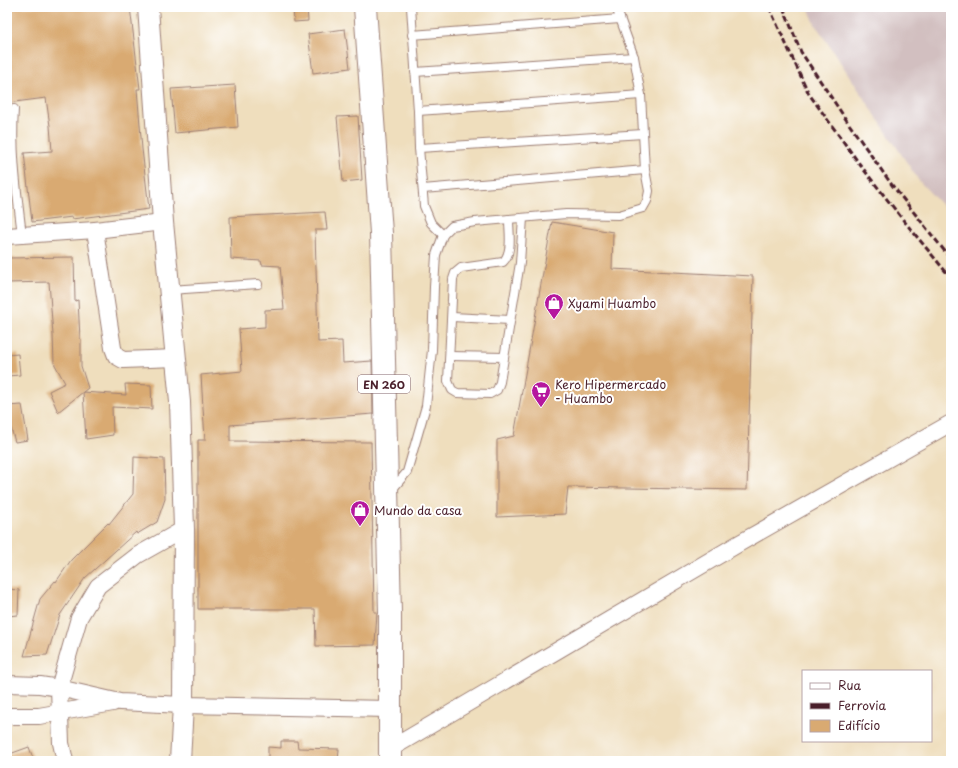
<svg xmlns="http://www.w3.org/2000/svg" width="958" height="768" viewBox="0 0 958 768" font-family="'Playpen Sans',sans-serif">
  <rect width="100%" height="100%" fill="#fff"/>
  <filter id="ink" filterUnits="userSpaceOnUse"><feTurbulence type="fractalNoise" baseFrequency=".025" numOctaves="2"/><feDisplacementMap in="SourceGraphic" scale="8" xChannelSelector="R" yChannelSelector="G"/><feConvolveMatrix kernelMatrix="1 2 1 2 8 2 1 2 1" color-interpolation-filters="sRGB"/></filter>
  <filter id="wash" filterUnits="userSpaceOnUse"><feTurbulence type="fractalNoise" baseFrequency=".012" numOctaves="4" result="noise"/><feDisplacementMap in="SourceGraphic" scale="16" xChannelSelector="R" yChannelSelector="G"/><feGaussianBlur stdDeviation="0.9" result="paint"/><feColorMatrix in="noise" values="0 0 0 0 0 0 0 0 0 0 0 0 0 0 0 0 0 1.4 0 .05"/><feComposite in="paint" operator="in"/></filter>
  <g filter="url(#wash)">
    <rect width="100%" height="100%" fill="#efdebd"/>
    <path fill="#d2bfc0" d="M808,7H951V215L919,181L815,24Z"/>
    <g id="blocks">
      <g fill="#d9aa72">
        <path d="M7,7H130L140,89H137L142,149L149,209L72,219V217L32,222L24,153L52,151L50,126L46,98L7,103Z"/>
        <path d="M293,7H307L308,21L294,22Z"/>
        <path d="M345,29L350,68L313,73L308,34Z"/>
        <path d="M235,85L238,127L175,133L171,89Z"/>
        <path d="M358,116L362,180L343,182L337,117Z"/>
        <path d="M325,212L327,230H315L318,342L342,341L343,363L372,361L373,414L230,425V441L371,442L374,612H377L375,645L316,646L315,609H198V440H205L201,375L242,371L239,329L265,327V310L284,309L280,266L262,265L261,261L231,259L230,217Z"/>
        <path d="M552,222L613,232L612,269L753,276L747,490L568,487L565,514L497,517V440L514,436Z"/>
        <path d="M74,257L75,301L78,300L80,339H81V366L88,388L58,412L49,391L65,383L54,363L53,335L49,282L7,283V258Z"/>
        <path d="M18,354L20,375L7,376V355Z"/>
        <path d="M125,384L151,385L152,409L112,407L113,435L86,439L83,392L126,395Z"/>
        <path d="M22,405L28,440L15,442L7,414V406Z"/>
        <path d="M134,457L164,459L165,499L157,522L137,534L136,532L85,578L60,615L47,655L24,656L40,599L55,581L56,582L71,560L108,523L109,524L133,494Z"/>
        <path d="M7,589L19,590L18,615L7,616Z"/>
        <path d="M281,741H297L298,748L339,749L338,761H268V747L281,748Z"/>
        <path d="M29,747L34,761H7V755Z"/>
      </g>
    </g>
  </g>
  <g filter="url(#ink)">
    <use href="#blocks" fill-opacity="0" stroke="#9c7e74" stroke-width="1"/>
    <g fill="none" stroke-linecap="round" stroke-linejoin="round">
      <g stroke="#9c7e74" stroke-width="10">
        <g id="service">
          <path d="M411,7L418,111L419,148L424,206L431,223L443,235"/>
          <path d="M412,35L620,19"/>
          <path d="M415,72L634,57"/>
          <path d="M14,109C11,151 17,193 22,235"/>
          <path d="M418,111L641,95"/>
          <path d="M419,148L643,134"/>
          <path d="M423,189L645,170"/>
          <path d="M509,219C509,233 513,252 503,262L461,268L455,273L453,279L448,381L452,390L457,393L490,394L497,390L500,382L520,263L523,218"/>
          <path d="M170,290L258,284"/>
          <path d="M452,317L510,320"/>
          <path d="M450,356L504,357"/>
          <path d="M391,491L407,472L426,406L432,350L434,287L436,255L443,235L452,226L475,222L566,214L619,215L643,208L647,201L649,191L645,170L641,95L634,57L616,7"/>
        </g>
      </g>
      <g stroke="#9c7e74" stroke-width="18">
        <g id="minor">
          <path d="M95,230L113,348L116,356L123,360L176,358"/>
          <path d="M7,236L95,230L163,222"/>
          <path d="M7,684L40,685L59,688L120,702L183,705L390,709"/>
          <path d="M7,716H39L113,703"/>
          <path d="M390,749L738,544L951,423"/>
          <path d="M65,761L61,743L59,688L79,618L98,586L138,555L184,529"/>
        </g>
      </g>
      <g stroke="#9c7e74" stroke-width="22">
        <path id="tertiary" d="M148,7L163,222L180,402L184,529L183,705L180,761"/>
      </g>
      <g stroke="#9c7e74" stroke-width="24">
        <path id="primary" d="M365,7L381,233L390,613V761"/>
      </g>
      <use href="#service" stroke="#fff" stroke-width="8"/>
      <use href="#minor" stroke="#fff" stroke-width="16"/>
      <use href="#tertiary" stroke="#fff" stroke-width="20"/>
      <use href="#primary" stroke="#fff" stroke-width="22"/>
      <g stroke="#4a1f2b" stroke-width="3" stroke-dasharray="6 3" stroke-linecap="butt">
        <path d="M769,7L809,94L861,166L904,221L951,278"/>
        <path d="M783,7L801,52L849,124L892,185L951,259"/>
      </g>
    </g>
  </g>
  <defs>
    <g id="shop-pin" transform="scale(1)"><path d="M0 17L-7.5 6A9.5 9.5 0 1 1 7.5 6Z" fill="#b5179e" stroke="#fff"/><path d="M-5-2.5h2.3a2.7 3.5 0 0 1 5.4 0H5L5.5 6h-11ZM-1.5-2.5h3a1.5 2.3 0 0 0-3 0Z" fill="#fff"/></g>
    <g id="supermarket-pin" transform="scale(1)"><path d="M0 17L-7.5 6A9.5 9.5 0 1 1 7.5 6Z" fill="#b5179e" stroke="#fff"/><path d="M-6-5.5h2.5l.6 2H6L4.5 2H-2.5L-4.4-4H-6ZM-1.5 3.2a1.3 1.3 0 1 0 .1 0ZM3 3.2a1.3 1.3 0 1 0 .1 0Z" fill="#fff"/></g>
  </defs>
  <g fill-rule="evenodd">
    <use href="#shop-pin" x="554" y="303"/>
    <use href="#supermarket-pin" x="541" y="391"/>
    <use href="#shop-pin" x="360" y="510"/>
  </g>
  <g text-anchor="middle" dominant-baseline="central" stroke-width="4" stroke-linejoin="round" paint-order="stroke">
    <rect fill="#fff" stroke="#80626b" stroke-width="1" x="358" y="375" width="52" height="18" rx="3"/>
    <g font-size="11" font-weight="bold" fill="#4a1f2b">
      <text x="384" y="384">EN 260</text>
    </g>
    <g font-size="12" fill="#4a1f2b" stroke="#fff" text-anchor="start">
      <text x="568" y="303">Xyami Huambo</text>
      <text x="555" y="384">Kero Hipermercado<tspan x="555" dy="14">- Huambo</tspan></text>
      <text x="374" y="510">Mundo da casa</text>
    </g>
  </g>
  <rect width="958" height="768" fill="none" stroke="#fff" stroke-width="24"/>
  <rect x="802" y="670" width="130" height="72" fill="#ffffff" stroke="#b7a5aa"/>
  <rect x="810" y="683" width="20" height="6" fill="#ffffff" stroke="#b7a5aa"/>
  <text x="838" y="690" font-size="12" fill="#4a1f2b">Rua</text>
  <rect x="810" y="703" width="20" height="6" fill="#4a1f2b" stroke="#b7a5aa"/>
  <text x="838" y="710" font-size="12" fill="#4a1f2b">Ferrovia</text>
  <rect x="810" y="720" width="20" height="12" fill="#d9aa72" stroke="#b7a5aa"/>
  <text x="838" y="730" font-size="12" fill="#4a1f2b">Edifício</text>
</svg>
